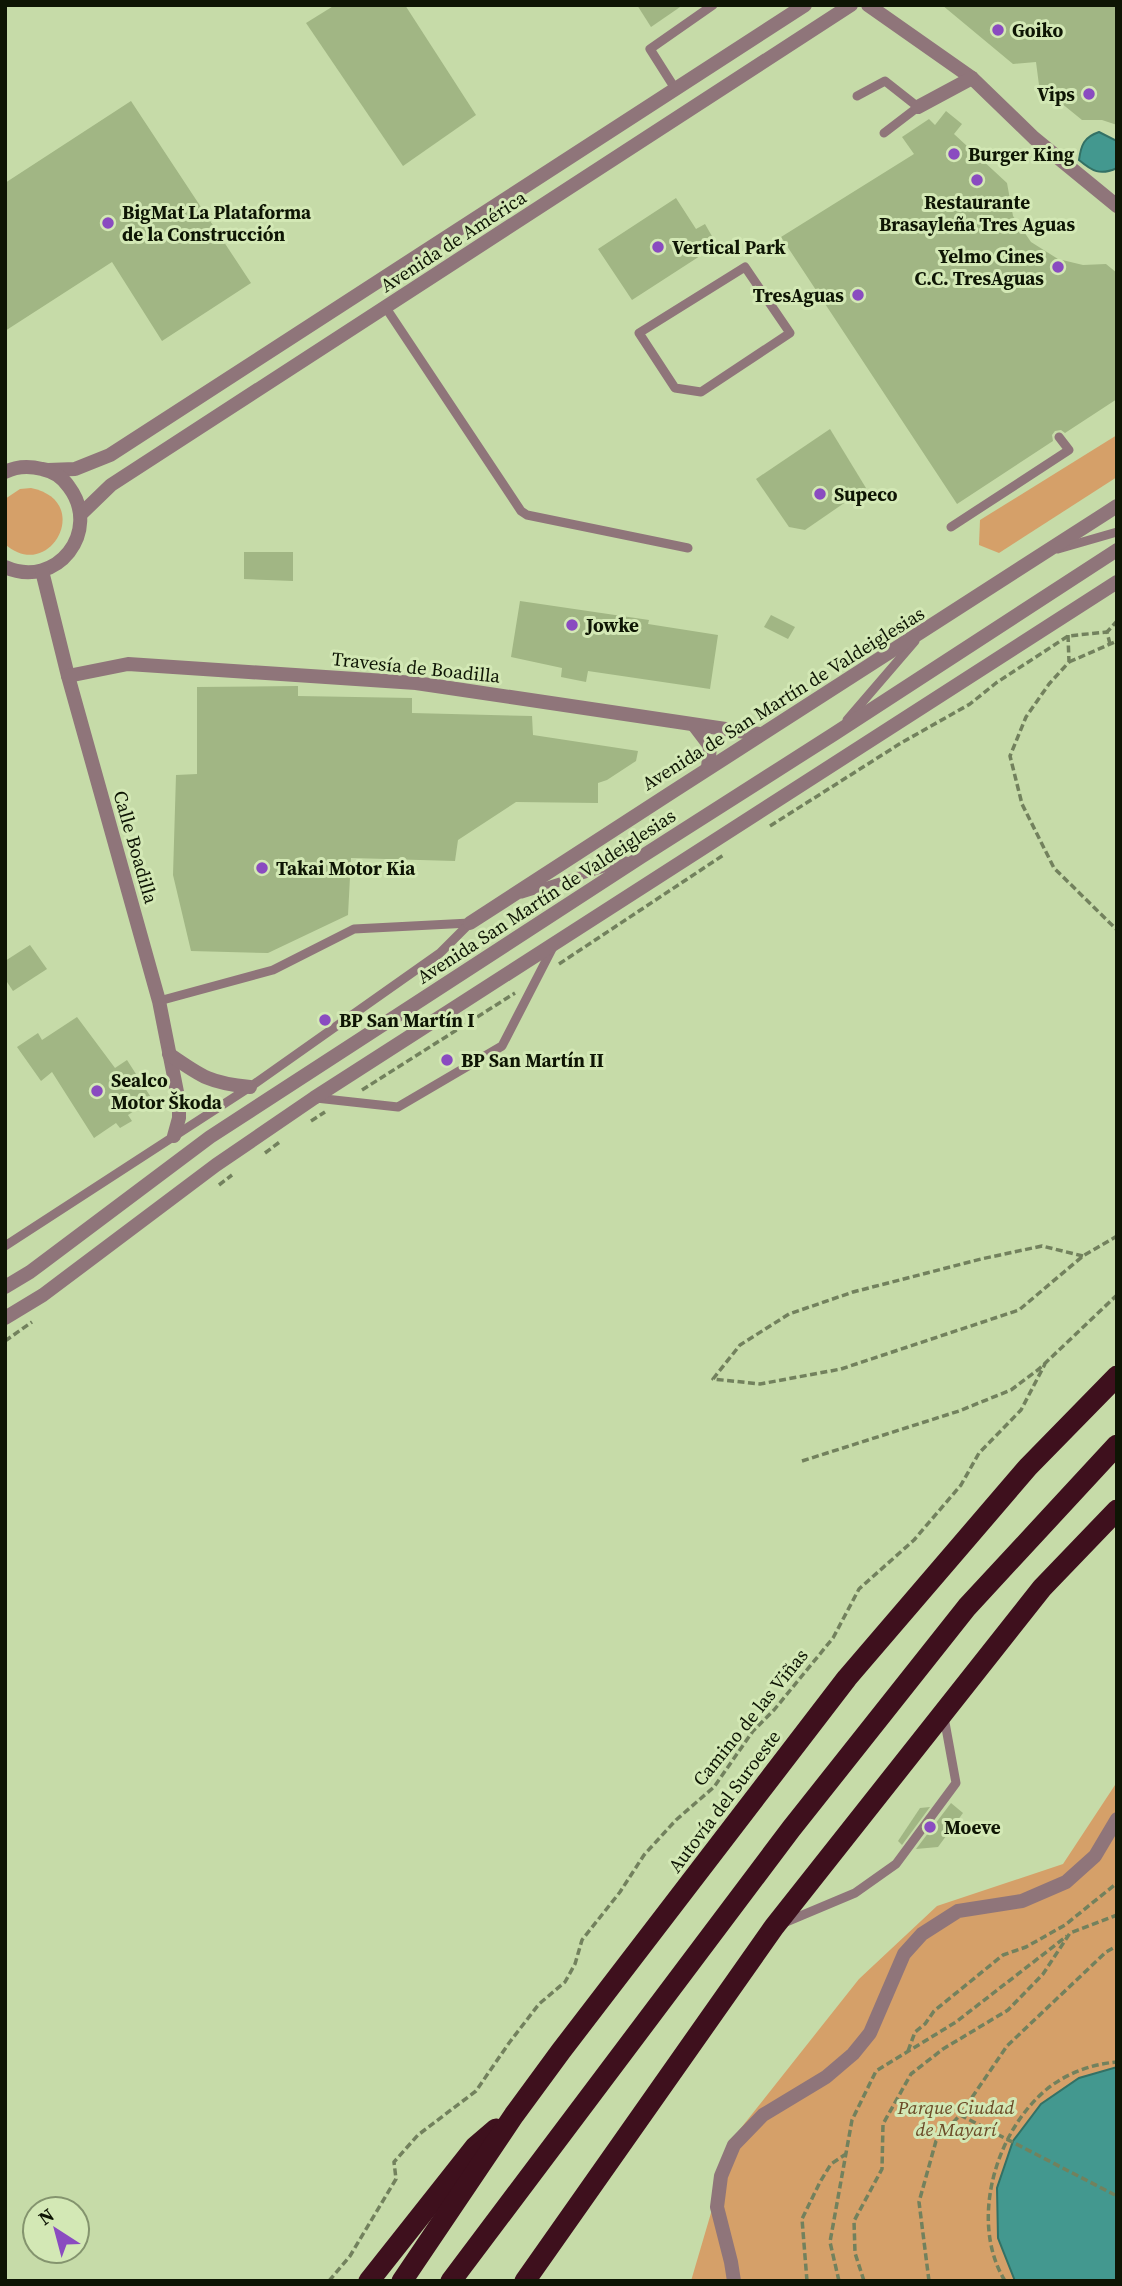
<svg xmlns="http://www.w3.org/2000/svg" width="1122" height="2286" viewBox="0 0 1122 2286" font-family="'Source Serif 4',serif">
  <rect width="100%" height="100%" fill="#c6dba8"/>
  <g fill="#d5a069">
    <path d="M1117,435V477L999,553L979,545L980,520Z"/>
    <path d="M31,488C95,501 49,584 5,544V499L20,489Z"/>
    <path d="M1117,1782V2281H691L733,2138L859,1979L937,1906L1063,1864Z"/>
  </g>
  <g fill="#43988f" stroke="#337165" stroke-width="2">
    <path d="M1099,132L1117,141V168C1100,176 1092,171 1079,160C1081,145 1084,137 1099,132Z"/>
    <path d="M1117,2067V2281H1015L998,2238L997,2188L1013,2141L1041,2104L1079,2078Z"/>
  </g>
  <g fill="#a1b684">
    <path d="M335,5H405L476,115L403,166L306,23Z"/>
    <path d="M637,5H683L651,27Z"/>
    <path d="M942,5H1117V125L1102,120H1082L1039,85L1036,62L1013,64Z"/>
    <path d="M131,101L251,283L162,341L112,262L5,331V183Z"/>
    <path d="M946,111L962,124L954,134L1007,183L1013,216L1031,242L1058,259L1083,265L1106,264L1117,273V399L1065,433L1061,430L1055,431L1052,435L1053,441L957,504L781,237L914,154L902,137L929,119L935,125Z"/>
    <path d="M676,198L696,229L705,224L717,245L632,300L598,249Z"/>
    <path d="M830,429L866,488L805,530L789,527L756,479Z"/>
    <path d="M244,552H293V581L244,579Z"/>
    <path d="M520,601L649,620L648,624L718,635L710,689L588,671L586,682L561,677L562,668L511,657Z"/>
    <path d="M771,615L795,627L788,639L764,627Z"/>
    <path d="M298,686V696L412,698V713L532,716L533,735L638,751L636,761L607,780L598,783V803L516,802L458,840L455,861L351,858L348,915L268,953L191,951L173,875L176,775L197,774V687Z"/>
    <path d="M30,945L47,969L13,991L5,979V961Z"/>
    <path d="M77,1017L115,1068L127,1060L152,1099L128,1115L132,1121L120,1128L116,1123L94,1138L52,1072L41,1081L17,1047L38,1033L42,1040Z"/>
    <path d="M951,1803L963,1813L938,1847L916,1849Z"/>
    <path d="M930,1807L902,1845L898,1841L920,1808Z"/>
  </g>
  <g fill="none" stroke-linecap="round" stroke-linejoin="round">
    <g stroke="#72815d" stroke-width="3.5" stroke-dasharray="7 3.5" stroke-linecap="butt">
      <path d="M1068,635L1069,662L1049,684L1026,717L1010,756L1022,804L1054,868L1117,930"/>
      <path d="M1110,644L1107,632L1117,621"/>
      <path d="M1069,662L1117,641"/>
      <path d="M770,826L901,743L970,704L996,683L1068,636L1107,632"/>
      <path d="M559,964L725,854"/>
      <path d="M362,1090L515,993"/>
      <path d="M311,1121L325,1112"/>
      <path d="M265,1153L281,1141"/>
      <path d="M219,1185L232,1175"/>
      <path d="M1083,1256L1042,1246L981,1259L853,1292L789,1314L740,1345L713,1379L760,1384L841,1369L1019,1310L1083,1256L1117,1236"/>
      <path d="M5,1341L32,1322"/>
      <path d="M802,1461L959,1411L1011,1390L1039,1369L1117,1295"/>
      <path d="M908,2051L915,2032L925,2024L934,2011L1003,1955L1026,1947L1065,1925L1117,1883"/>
      <path d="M960,2115L1115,2195"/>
      <path d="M329,2281L350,2256L396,2179L394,2162L418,2135L476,2091L509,2043L539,2004L565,1982L575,1964L582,1940L620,1892L644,1855L676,1820L714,1787L753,1731L774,1710L833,1638L859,1589L914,1540L961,1485L979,1453L1021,1410L1045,1364"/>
      <path d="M807,2281L802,2219L820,2182L831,2164L846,2154"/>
      <path d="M839,2281L830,2242L852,2120L876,2071L956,2022L1067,1936"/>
      <path d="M864,2281L855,2253L854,2221L882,2169L883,2124L911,2074L943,2049L1008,2010L1043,1974L1070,1933L1117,1915"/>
      <path d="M929,2281L919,2202L936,2141L960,2115L1007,2046L1106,1952L1117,1946"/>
      <path d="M1005,2281C969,2222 995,2132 1047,2089C1067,2073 1092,2064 1117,2062"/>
    </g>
    <g stroke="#8f757a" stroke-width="9">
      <path d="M676,90L650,49L713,5"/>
      <path d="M857,96L885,81L918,107L884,133"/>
      <path d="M745,267L790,333L701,392L675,388L639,333Z"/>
      <path d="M386,308L521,511L527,515L688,548"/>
      <path d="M951,527L1069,450L1059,437"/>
      <path d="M1058,549L1117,532"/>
      <path d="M847,720L915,641"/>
      <path d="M522,894L626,861"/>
      <path d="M159,1001L273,970L354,929L470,923"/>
      <path d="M316,1098L398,1107L502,1046L553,947"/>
      <path d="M5,1246L250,1087L440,953L470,923"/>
      <path d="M786,1922L855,1893L896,1864L956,1783L944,1717"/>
    </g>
    <g stroke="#8f757a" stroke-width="14">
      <path d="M868,5L972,78L1034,138L1117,206"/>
      <path d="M918,107L972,78"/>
    </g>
    <g stroke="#8f757a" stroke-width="14">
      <path d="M48,470L75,469L110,455L805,5"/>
      <path d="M5,472C17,466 30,466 42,469C53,471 63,478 69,487C102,531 57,590 5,567"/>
      <path d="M81,514L111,485L851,5"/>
      <path d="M42,571L68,676L159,1001L179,1102V1118L174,1136"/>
      <path d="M68,676L128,664L416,683L759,734"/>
      <path d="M694,725L710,746L708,768"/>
      <path d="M470,923C685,783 901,645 1117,506"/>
      <path d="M169,1054C202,1077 210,1083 250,1087"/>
      <path d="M5,1287L30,1272L210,1137L641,857L834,734L1117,550"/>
      <path d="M5,1318L43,1295L216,1165L314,1098L1117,582"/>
      <path d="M734,2281L731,2262L717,2207L721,2176L734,2145L763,2115L826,2077L853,2054L870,2033L904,1954L922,1934L958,1911L1022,1901L1066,1882L1095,1856L1117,1819"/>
    </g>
    <g stroke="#3e101d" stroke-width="21">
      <path d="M369,2281L475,2147L496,2129"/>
      <path d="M402,2281L514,2115L561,2051L847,1678L1028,1467L1117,1376"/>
      <path d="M451,2281L791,1829L967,1607L1117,1445"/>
      <path d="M525,2281L774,1927L1042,1588L1117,1510"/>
    </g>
  </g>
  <g fill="#8a4bc0" stroke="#d3e8b5" stroke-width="2.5">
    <circle cx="998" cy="30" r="7"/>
    <circle cx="1089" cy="94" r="7"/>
    <circle cx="954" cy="154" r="7"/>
    <circle cx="977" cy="180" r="7"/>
    <circle cx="108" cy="223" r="7"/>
    <circle cx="658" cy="247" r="7"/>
    <circle cx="1058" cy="267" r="7"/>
    <circle cx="858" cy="295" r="7"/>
    <circle cx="820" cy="494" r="7"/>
    <circle cx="572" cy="625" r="7"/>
    <circle cx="262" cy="868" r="7"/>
    <circle cx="325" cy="1020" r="7"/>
    <circle cx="447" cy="1060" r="7"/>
    <circle cx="97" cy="1091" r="7"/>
    <circle cx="930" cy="1827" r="7"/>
  </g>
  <g text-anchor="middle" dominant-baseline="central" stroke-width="6" stroke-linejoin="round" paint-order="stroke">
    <g font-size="19" font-weight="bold" fill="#0e1504" stroke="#d3e8b5" text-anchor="start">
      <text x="1012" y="30">Goiko</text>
      <text x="1075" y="94" text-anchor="end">Vips</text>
      <text x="968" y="154">Burger King</text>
      <text x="977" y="202" text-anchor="middle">Restaurante<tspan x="977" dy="22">Brasayleña Tres Aguas</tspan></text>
      <text x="122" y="212">BigMat La Plataforma<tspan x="122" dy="22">de la Construcción</tspan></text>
      <text x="672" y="247">Vertical Park</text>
      <text x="1044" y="256" text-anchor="end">Yelmo Cines<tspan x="1044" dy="22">C.C. TresAguas</tspan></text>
      <text x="844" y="295" text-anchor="end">TresAguas</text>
      <text x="834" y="494">Supeco</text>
      <text x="586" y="625">Jowke</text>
      <text x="276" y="868">Takai Motor Kia</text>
      <text x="339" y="1020">BP San Martín I</text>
      <text x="461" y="1060">BP San Martín II</text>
      <text x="111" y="1080">Sealco<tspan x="111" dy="22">Motor Škoda</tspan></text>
      <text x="944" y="1827">Moeve</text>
    </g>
    <g font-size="19" fill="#0e1504" stroke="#d3e8b5">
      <text transform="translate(453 241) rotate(-33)">Avenida de América</text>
      <text transform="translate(416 667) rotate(6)">Travesía de Boadilla</text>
      <text transform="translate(783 698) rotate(-32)">Avenida de San Martín de Valdeiglesias</text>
      <text transform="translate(136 847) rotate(74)">Calle Boadilla</text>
      <text transform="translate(546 896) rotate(-33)">Avenida San Martín de Valdeiglesias</text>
      <text transform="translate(750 1717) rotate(-51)">Camino de las Viñas</text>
      <text transform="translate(724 1801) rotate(-53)">Autovía del Suroeste</text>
    </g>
    <g font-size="19" font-style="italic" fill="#6b4a27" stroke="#d3e8b5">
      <text x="956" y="2107">Parque Ciudad<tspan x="956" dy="22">de Mayarí</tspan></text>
    </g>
  </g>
  <rect width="1122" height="2286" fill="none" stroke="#0e1504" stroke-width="14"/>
  <g transform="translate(56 2230) rotate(324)"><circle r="33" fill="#d3e8b5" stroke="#84946e" stroke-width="2"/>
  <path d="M0-5L12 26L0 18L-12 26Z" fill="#8a4bc0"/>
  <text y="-10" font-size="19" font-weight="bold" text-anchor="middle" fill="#0e1504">N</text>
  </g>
</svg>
